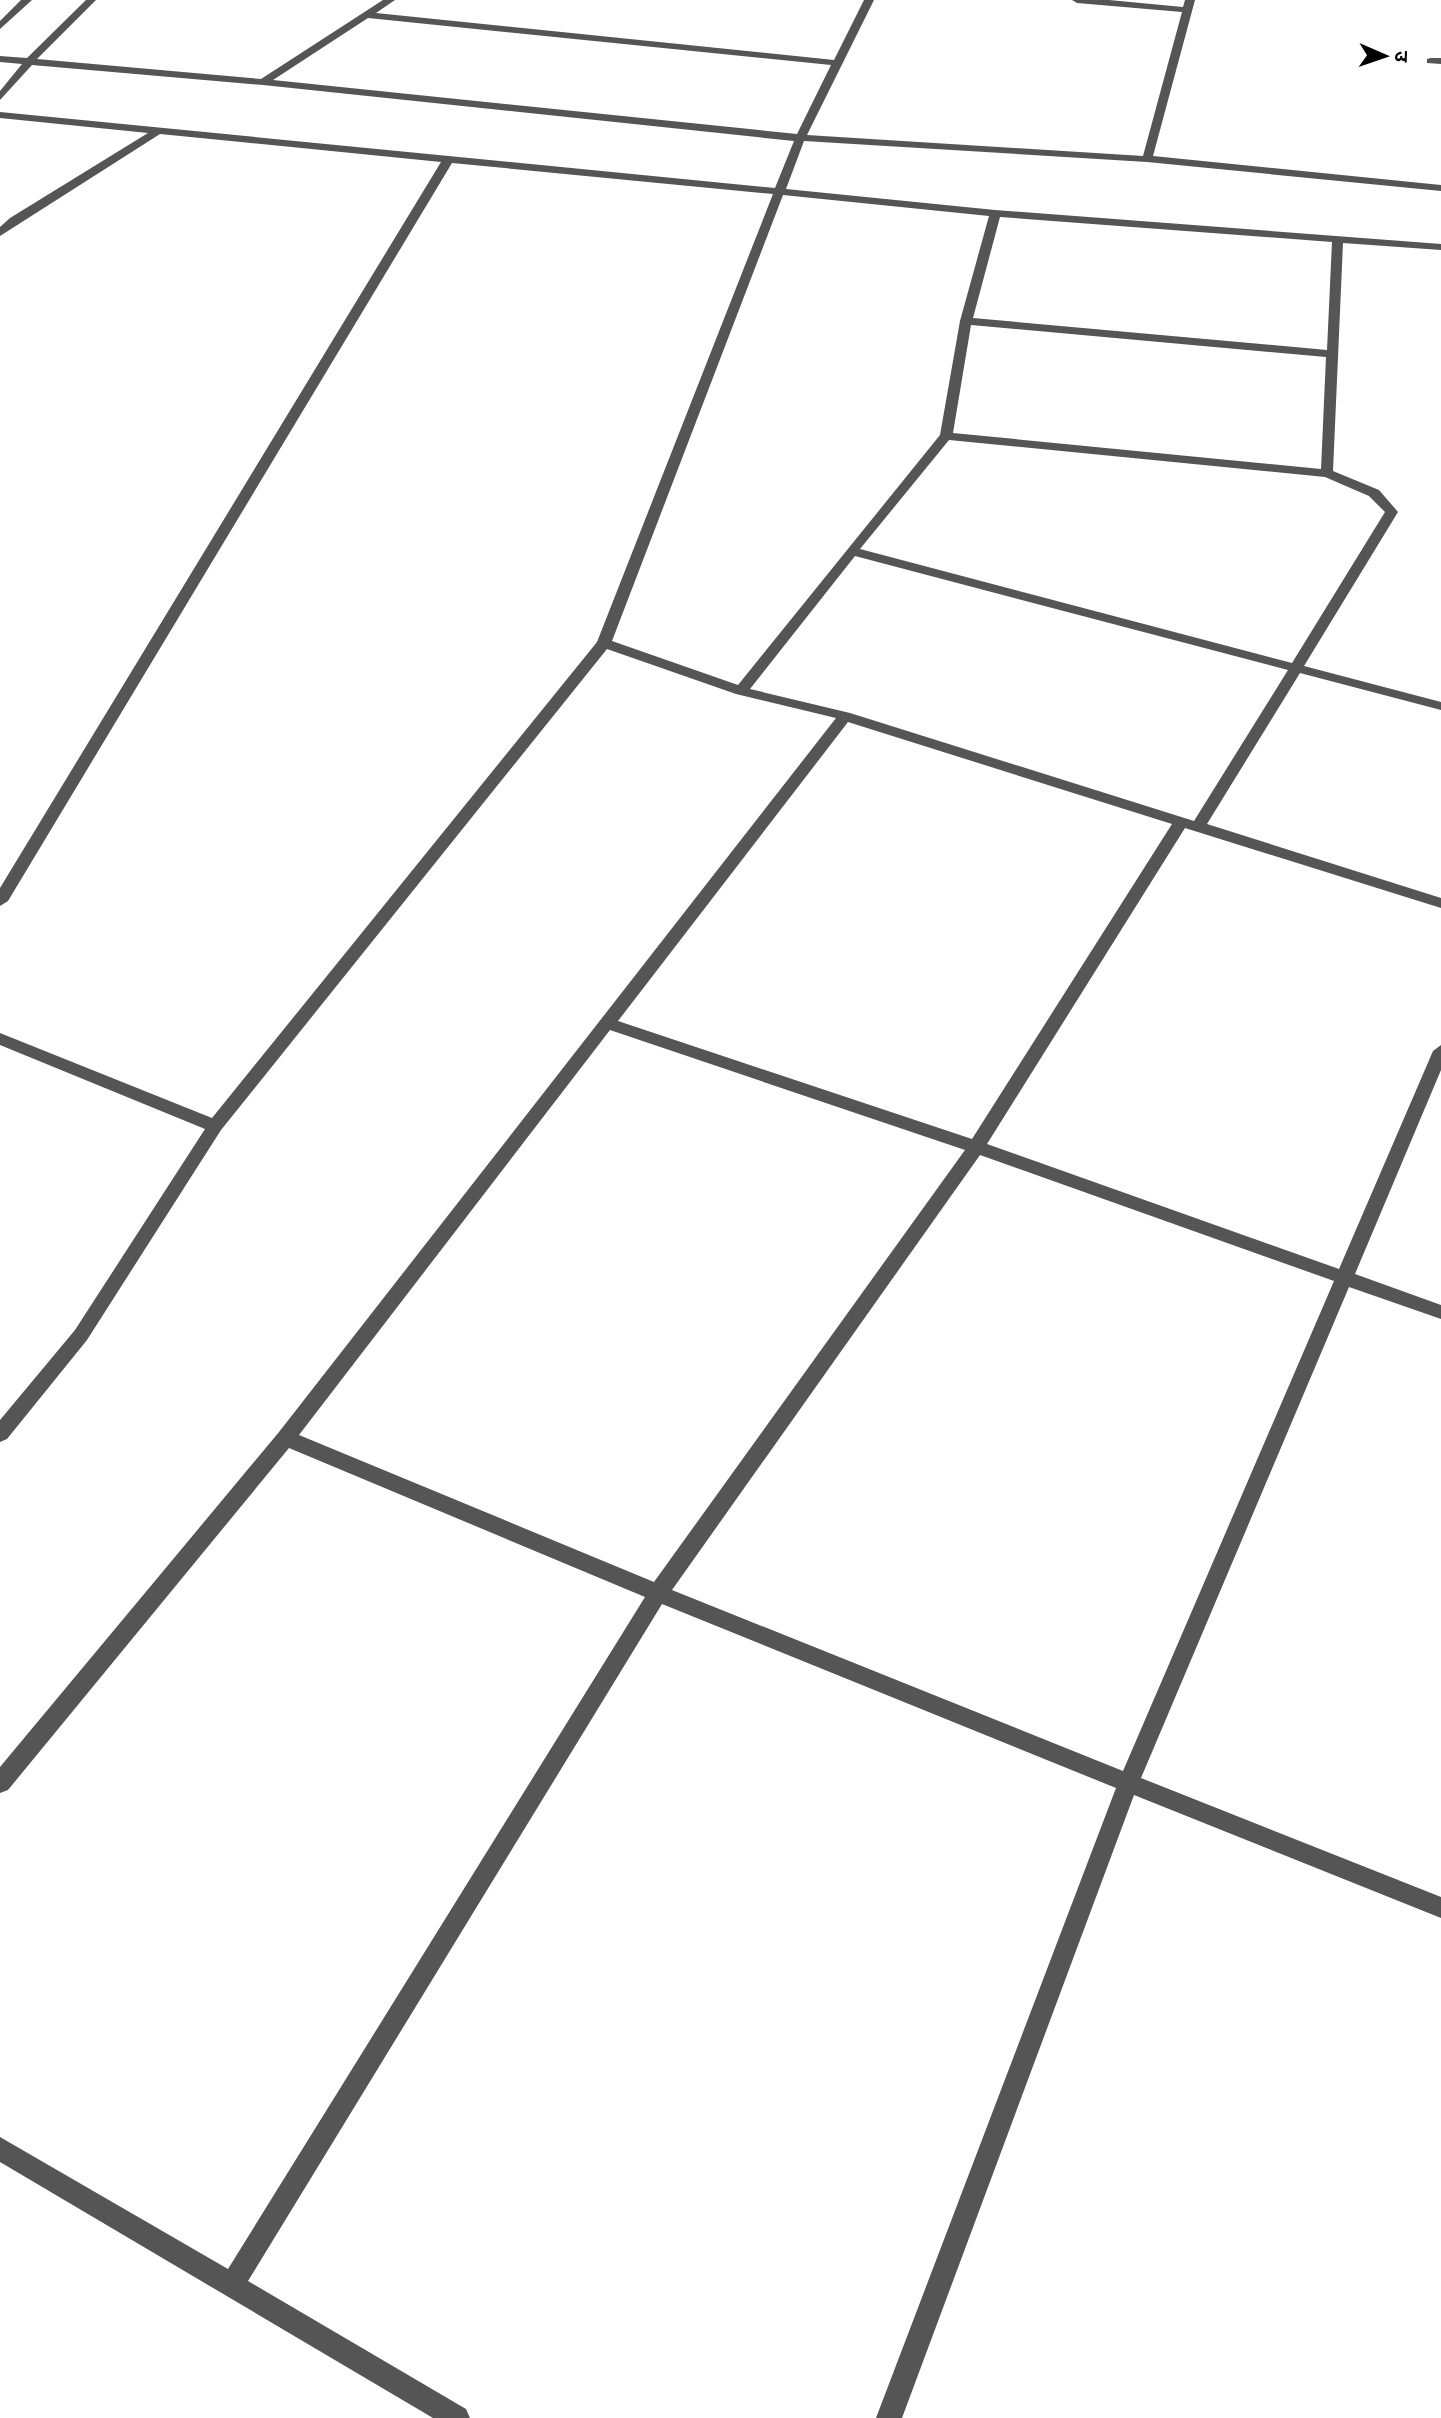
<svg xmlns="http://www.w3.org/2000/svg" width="1441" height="2418" viewBox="0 0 1441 2418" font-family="'IBM Plex Sans','Noto Sans Devanagari',sans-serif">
  <rect width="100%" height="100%" fill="#fff"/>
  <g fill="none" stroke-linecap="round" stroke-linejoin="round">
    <g fill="#555" fill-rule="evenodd">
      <path d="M21,0H32L0,29V21Z"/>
      <path d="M86,0H96L37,59L261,79L383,0H395L376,13L834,60L864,0H874L807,135L1143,156L1182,12L1077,3L1072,0H1109L1183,7L1185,0H1195L1153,156L1441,185V191L1147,162L804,141L786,189L995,210L1441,244V250L1343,243L1333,471L1379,490L1398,512L1304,666L1441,702V710L1300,673L1207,824L1441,898V908L1185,828L987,1144L1339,1269L1433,1051L1441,1045V1070L1355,1274L1441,1305V1319L1349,1287L1141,1778L1441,1897V1918L1134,1795L902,2418H876L1116,1788L662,1604L248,2281L466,2409L470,2418H433L0,2162V2137L228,2269L645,1597L289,1448L8,1790L0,1793V1767L279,1432L836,718L736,694L607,649L221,1130L87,1340L7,1439L0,1442V1420L75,1330L205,1129L0,1045V1033L212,1118L597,642L773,194L452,163L8,901L0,906V888L441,162L160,134L0,236V227L10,218L148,133L0,118V112L775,188L794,141L263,85L32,65L0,100V91L22,64L0,62V56L27,58ZM368,18L831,65L797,134L273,80ZM783,195L989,216L960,321L940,435L738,685L612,641ZM1000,217L1332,242L1327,350L973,318ZM971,325L1326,357L1321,469L953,433ZM949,440L1325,477L1369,496L1385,512L1292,663L860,549ZM855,556L1288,670L1194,821L850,713L750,689ZM848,722L1172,824L972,1139L618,1021ZM610,1030L965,1150L654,1582L299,1435ZM980,1155L1334,1281L1123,1771L672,1590Z"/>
      <path d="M1431,58H1441V64L1427,63V59Z"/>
    </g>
  </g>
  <g transform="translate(1385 56) rotate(92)" stroke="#ffffff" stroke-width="5" paint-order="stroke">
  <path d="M0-5L12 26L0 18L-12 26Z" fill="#000000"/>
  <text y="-10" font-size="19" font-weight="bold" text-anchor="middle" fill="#000000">उ</text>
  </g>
</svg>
